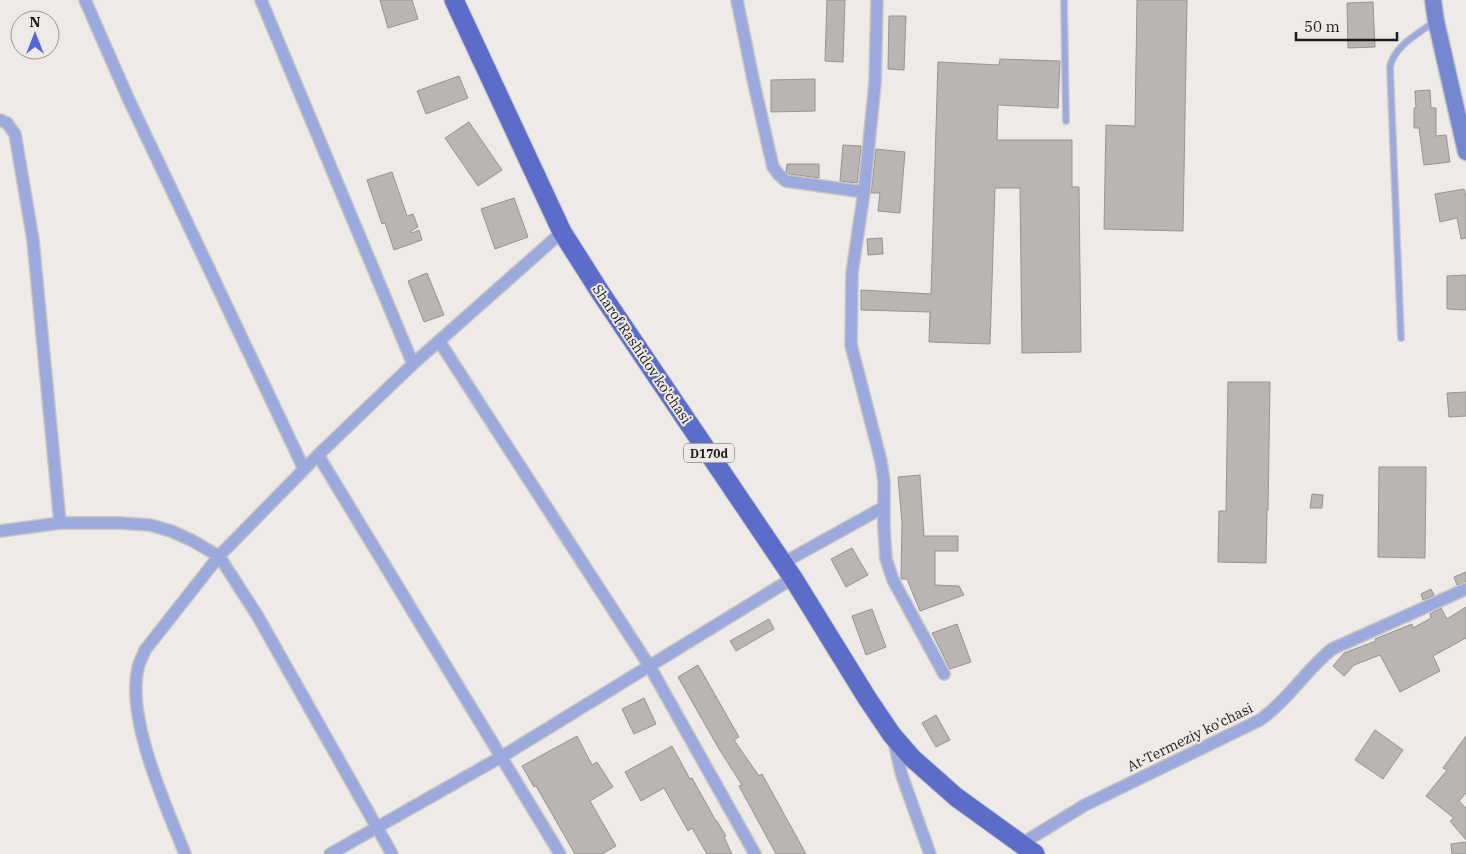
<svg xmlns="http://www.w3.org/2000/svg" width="1466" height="854" viewBox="0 0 1466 854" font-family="'IBM Plex Serif',serif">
  <rect width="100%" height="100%" fill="#eeeae8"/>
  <g fill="#b8b5b2" stroke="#969391">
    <path d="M380,0H412L418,19L388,28Z"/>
    <path d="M827,0H845L843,62L825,61Z"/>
    <path d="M1137,0H1187L1183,231L1104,229L1106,125L1135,126Z"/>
    <path d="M1373,2L1375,47L1348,48L1347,3Z"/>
    <path d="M889,16H906L904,70L888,69Z"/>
    <path d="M1000,59L1060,61L1058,108L998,105L997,140H1072V187H1079L1081,352L1022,353L1020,188H995L990,344L929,342L930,312L861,310V290L931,294L938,62L999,65Z"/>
    <path d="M459,76L468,98L426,114L417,91Z"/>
    <path d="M815,79V111L771,112V80Z"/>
    <path d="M1430,90L1431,108H1436V136L1446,135L1450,162L1424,165L1419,128H1414V108H1416L1415,91Z"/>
    <path d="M469,122L502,170L478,186L445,138Z"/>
    <path d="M843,145L861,146L857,183L840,181Z"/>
    <path d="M876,149L905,152L900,213L878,211L880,193H871Z"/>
    <path d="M787,164H819V178L789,174L786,172Z"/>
    <path d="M392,172L407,216L413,214L418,227L411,231L412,233L419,230L422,240L394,250L385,223L382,224L367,180Z"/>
    <path d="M1464,189L1466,197V238L1461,239L1457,218L1440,222L1435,194Z"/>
    <path d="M514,198L528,237L495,249L481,209Z"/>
    <path d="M882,238L883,254L868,255L867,239Z"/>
    <path d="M427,273L444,315L424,322L408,281Z"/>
    <path d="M1466,275V310L1447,309V276Z"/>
    <path d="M1228,382H1270L1268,510H1267L1266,563L1218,562L1219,511H1226Z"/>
    <path d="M1466,392V416L1449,417L1447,393Z"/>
    <path d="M1379,467H1426L1425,558L1378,557Z"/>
    <path d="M920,475L924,536H958V551H935V585L959,586L964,595L920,611L907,579H901L902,523L898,477Z"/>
    <path d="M1312,494L1323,495L1322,508H1310Z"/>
    <path d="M852,548L868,575L846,587L831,559Z"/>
    <path d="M1466,572V582L1457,585L1454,577Z"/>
    <path d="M1431,589L1434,595L1423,600L1421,594Z"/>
    <path d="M1466,607V638L1433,656L1440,671L1400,692L1380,655L1354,665L1344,676L1333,666L1344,653L1376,641L1375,639L1412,624L1413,628L1431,618L1430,614L1441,608L1447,619Z"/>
    <path d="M872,609L886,647L866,655L852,616Z"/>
    <path d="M769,619L774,629L736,651L730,641Z"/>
    <path d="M957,624L971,662L950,669L932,633Z"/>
    <path d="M698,665L739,737L734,740L759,776L762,774L806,854H776L739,786L742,785L719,749L678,677Z"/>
    <path d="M644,698L656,724L634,734L622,709Z"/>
    <path d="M936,715L950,740L936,747L922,723Z"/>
    <path d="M1375,730L1403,750L1383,779L1355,760Z"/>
    <path d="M577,736L592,765L597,762L613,787L590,801L616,846L602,854H575L536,786L534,787L522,766Z"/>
    <path d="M1466,736V793L1459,801L1466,808V840L1450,821L1454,818L1426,796L1447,770L1443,768Z"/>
    <path d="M672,746L690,779L692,778L716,821H717L726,836L724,837L732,854H707L692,828L688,831L664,788L641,801L625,772Z"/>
    <path d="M1466,842V854H1452L1451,844Z"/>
  </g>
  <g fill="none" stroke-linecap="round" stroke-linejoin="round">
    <g stroke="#c8c5c3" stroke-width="8">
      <g id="lane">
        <path d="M1064,0L1066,121"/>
        <path d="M1401,338L1390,67C1394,46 1418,34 1434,22"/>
      </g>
    </g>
    <g stroke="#c8c5c3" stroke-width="14">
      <g id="street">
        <path d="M85,0L128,98L304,469"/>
        <path d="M261,0L413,364"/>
        <path d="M737,0L754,84L773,167L779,175L786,181L864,192"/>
        <path d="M877,0L875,83L864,192L852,273L851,345L881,461L884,482V528L886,559L893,580L944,674"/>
        <path d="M0,120L7,123L15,134L33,240L60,523"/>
        <path d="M439,341L650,667L755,854"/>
        <path d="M318,455L560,854"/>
        <path d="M0,531L60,523H119L150,525L171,531L191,540L219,556L257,615L392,854"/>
        <path d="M783,563L884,507"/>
        <path d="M894,742L902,776L930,854"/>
        <path d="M1021,844L1085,805L1260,720C1288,700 1305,671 1332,649L1466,589"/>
        <path d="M185,854C166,806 126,719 138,668C139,662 143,656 145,650L219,556L318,455L413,364L562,232"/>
        <path d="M330,854L501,757L793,578"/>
      </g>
    </g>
    <g stroke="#c8c5c3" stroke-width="19">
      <path id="secondary" d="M1433,0L1436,21L1466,152"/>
    </g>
    <g stroke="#c8c5c3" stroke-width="21">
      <path id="primary" d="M454,0L562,232L602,295L793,578L867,698L892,735L912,758L956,797L1035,854"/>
    </g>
    <use href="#lane" stroke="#9ca9dc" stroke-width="5.5"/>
    <use href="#street" stroke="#9ca9dc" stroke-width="11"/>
    <use href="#secondary" stroke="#7687d2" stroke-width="16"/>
    <use href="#primary" stroke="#5c6dc9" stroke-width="19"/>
  </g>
  <g text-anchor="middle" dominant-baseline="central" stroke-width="4" stroke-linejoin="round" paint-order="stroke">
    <rect fill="#eeeae8" stroke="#5b5858" stroke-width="1" x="684" y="443.5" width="50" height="19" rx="4"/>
    <g font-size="12" font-weight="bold" fill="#1c1a1a">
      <text x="709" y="453">D170d</text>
    </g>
    <g font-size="14" fill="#1c1a1a" stroke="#eeeae8">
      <text transform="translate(642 354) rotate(56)">Sharof Rashidov ko'chasi</text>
      <text transform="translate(1190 737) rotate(-26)">At-Termeziy ko'chasi</text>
    </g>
  </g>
  <g transform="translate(35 35)"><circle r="24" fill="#eeeae8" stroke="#9a9796"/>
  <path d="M0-4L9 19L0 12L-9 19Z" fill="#5666dc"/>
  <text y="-8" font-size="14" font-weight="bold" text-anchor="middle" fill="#1c1a1a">N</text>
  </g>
  <path d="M1296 32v8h101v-8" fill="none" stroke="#1c1a1a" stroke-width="2.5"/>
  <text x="1304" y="32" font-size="15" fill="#1c1a1a" stroke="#eeeae8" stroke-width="4" paint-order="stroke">50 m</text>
</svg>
